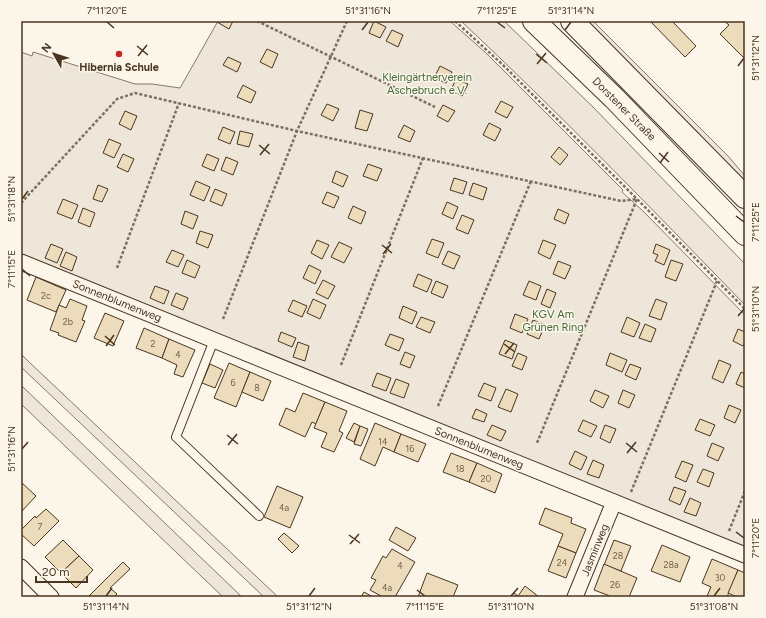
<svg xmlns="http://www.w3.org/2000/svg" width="766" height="618" viewBox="0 0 766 618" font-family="Figtree,sans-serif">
  <rect width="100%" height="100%" fill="#fbf6e9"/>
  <g fill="#ede6d9" stroke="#887966">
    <path d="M218,21H450L486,53L623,190L622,192L643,211L745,315V550L21,256V52L32,56L33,52L135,84H152L180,88Z"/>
    <path d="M461,21H504L593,107L745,264V305C652,209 559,113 461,21Z"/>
    <path d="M584,21H593L728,156L745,176V183Z"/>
    <path d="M21,354L28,361L278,597H264L21,367Z"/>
    <path d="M21,385L25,389L242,597H223L21,404Z"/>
  </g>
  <g fill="#ecdcbc" stroke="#4a3520">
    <path d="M218,21H233L229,29L217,22Z"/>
    <path d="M374,21L386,27L380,38L369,33Z"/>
    <path d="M650,21H672L696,46L685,57Z"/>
    <path d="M724,21H745V59L720,34L729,25Z"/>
    <path d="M392,30L403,35L398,47L386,41Z"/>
    <path d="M267,49L278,54L272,68L260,62Z"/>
    <path d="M228,57L241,63L237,72L223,65Z"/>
    <path d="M440,66L452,72L446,83L434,78Z"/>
    <path d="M456,79L468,84L462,96L451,90Z"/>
    <path d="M243,85L256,92L251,103L237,97Z"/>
    <path d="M501,101L513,107L507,118L495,112Z"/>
    <path d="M327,104L339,109L333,121L321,115Z"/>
    <path d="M443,105L455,111L448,122L437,116Z"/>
    <path d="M360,110L373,114L367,131L355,128Z"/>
    <path d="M125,111L137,116L131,130L119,124Z"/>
    <path d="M489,123L501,129L495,141L483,135Z"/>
    <path d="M404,125L415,131L410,142L398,137Z"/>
    <path d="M223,127L235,132L230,144L218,139Z"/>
    <path d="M240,131L253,134L249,147L237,144Z"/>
    <path d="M109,139L121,144L114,158L103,153Z"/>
    <path d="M559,147L568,155L560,165L551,157Z"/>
    <path d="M123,154L134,159L128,172L117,167Z"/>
    <path d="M207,154L219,159L214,171L202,166Z"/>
    <path d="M226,157L238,162L233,175L221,170Z"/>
    <path d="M368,164L382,169L377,181L363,176Z"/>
    <path d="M336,171L348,176L343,187L332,182Z"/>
    <path d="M454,178L467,182L463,194L450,190Z"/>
    <path d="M196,181L210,187L204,201L190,195Z"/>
    <path d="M473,183L487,188L483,200L469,195Z"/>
    <path d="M98,185L108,189L102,202L93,199Z"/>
    <path d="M215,189L227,194L222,206L210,201Z"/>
    <path d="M327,192L339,197L334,208L322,203Z"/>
    <path d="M63,199L78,205L72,219L57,213Z"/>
    <path d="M447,202L458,207L453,219L442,214Z"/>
    <path d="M353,206L366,212L361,224L348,218Z"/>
    <path d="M83,208L95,213L90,227L78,222Z"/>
    <path d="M558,209L569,214L565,224L554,219Z"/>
    <path d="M185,211L198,216L193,229L181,224Z"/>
    <path d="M462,215L474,220L468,234L456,229Z"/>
    <path d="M200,231L213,235L208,248L196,243Z"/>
    <path d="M432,239L444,243L438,258L426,253Z"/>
    <path d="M317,240L329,245L322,259L311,253Z"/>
    <path d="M543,240L556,245L550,259L538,253Z"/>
    <path d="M339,242L352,248L344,263L331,257Z"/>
    <path d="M51,244L63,249L57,263L45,258Z"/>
    <path d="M656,244L670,250L664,265L655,261L658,255L653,253Z"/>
    <path d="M172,250L184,255L178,267L166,262Z"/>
    <path d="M448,251L460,256L454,269L442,264Z"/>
    <path d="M66,252L77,257L72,271L60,266Z"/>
    <path d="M187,260L200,266L195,278L182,273Z"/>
    <path d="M671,260L683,264L676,281L665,277Z"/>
    <path d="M558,261L571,266L565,279L553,274Z"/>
    <path d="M309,265L321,271L315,284L303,278Z"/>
    <path d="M418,274L432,280L427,292L413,286Z"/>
    <path d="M36,277L66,290L56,312L27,300Z"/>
    <path d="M323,280L335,286L328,299L316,293Z"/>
    <path d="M436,281L448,286L443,298L431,293Z"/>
    <path d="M529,281L541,286L536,300L523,295Z"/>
    <path d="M155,286L169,291L164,304L150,298Z"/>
    <path d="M547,289L556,293L550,308L541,304Z"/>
    <path d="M176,293L188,298L183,310L171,305Z"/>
    <path d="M70,299L87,306L82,320L85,321L76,342L58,335L59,333L50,330L59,305L66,308Z"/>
    <path d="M313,299L326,305L320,319L307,313Z"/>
    <path d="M656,299L667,303L661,320L649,316Z"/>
    <path d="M293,300L307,306L302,317L288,311Z"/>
    <path d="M403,306L417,312L412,324L399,318Z"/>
    <path d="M105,313L124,321L113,346L94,338Z"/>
    <path d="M515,314L528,319L522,333L510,328Z"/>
    <path d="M421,317L435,322L430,333L416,327Z"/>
    <path d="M627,317L640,323L634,337L621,332Z"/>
    <path d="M533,320L545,325L539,339L527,334Z"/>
    <path d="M645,324L656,329L651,342L639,338Z"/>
    <path d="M144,328L169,339L162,358L136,348Z"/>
    <path d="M738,329L745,332V342L743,346L733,341Z"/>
    <path d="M281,332L296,338L292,347L278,341Z"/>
    <path d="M390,334L404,339L399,351L385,345Z"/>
    <path d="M169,339L195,350L183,377L174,374L177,365L162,358Z"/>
    <path d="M505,340L517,345L512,359L499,354Z"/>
    <path d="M298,342L309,346L305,361L293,357Z"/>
    <path d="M405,352L415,356L410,368L400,364Z"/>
    <path d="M518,353L527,357L522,370L512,366Z"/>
    <path d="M610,353L627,360L622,372L606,365Z"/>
    <path d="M719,360L731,365L723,383L712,378Z"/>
    <path d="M229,363L250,372L236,407L214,398Z"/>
    <path d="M210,364L223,370L215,388L202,383Z"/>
    <path d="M630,364L641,368L636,380L625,375Z"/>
    <path d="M250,372L271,381L263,401L242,392Z"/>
    <path d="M741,372L745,374V388L736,384Z"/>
    <path d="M377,373L391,378L386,391L372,386Z"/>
    <path d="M396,379L409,384L404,398L390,393Z"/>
    <path d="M484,383L496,388L491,401L478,396Z"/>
    <path d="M506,389L518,394L511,412L498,407Z"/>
    <path d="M595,390L609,396L603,408L590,401Z"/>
    <path d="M623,390L635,395L629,408L618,403Z"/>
    <path d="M303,393L325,402L316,424L312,422L305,437L279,425L286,408L295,412Z"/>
    <path d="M325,402L347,411L339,431L343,433L334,452L321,447L327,433L314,428Z"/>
    <path d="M729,405L741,410L735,423L724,418Z"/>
    <path d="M476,409L487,414L484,422L472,418Z"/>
    <path d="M700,419L715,425L710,436L695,430Z"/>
    <path d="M583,420L597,426L591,437L578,431Z"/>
    <path d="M354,423L360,426L354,442L346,438Z"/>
    <path d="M375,423L401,434L394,452L383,447L375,466L360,459Z"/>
    <path d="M492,425L506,431L501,441L487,435Z"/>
    <path d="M605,425L616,429L610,443L600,438Z"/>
    <path d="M360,426L368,429L361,446L354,444Z"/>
    <path d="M401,434L426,444L418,462L394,452Z"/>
    <path d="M712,443L724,448L718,461L707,456Z"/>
    <path d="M575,451L587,457L581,470L569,464Z"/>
    <path d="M451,453L477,463L469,482L443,472Z"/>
    <path d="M593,460L604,465L599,478L587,474Z"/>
    <path d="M682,461L693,465L686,482L675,477Z"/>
    <path d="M477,463L502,474L495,493L469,482Z"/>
    <path d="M703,469L714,473L709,487L697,482Z"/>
    <path d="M21,482L36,496L21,512Z"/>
    <path d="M277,486L303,497L290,528L264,517Z"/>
    <path d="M674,487L686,491L680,505L669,500Z"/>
    <path d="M690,498L701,503L696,516L684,512Z"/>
    <path d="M545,508L572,518L571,523L586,529L576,553L558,546L563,534L539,524Z"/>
    <path d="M46,509L59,521L34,546L21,534V530L35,516L36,518Z"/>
    <path d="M396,527L416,538L408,551L389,540Z"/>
    <path d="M284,533L299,546L292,553L278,539Z"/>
    <path d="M63,540L79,556L61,573L45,557Z"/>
    <path d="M614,540L631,546L621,571L604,565Z"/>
    <path d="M662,545L690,557L680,582L651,571Z"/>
    <path d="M558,546L576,553L566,578L548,571Z"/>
    <path d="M392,549L415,562L395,597H383L370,590L376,580L371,578L383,556L386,558Z"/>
    <path d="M79,556L93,570L76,588L61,573Z"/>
    <path d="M712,559L738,570L727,597H711L707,596L711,587L702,583Z"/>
    <path d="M123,562L130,569L110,588L117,594L114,597H88Z"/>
    <path d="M604,564L637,578L629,597H609L610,596L594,590Z"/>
    <path d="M738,570L745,573V597H737L728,593Z"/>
    <path d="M427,573L458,585L453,597H418Z"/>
    <path d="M525,586L539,597H510L514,593L518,596Z"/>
    <path d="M364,592L373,597H361Z"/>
  </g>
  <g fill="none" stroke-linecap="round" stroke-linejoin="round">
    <g stroke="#4a3520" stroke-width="10">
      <path id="service" d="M214,340L176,437L259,516"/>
    </g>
    <g stroke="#4a3520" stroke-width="17">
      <g id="minor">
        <path d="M21,262L745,555"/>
        <path d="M21,567L51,597"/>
        <path d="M575,597L614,502"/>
      </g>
    </g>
    <g stroke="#4a3520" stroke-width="24">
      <g id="primary">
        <path d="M534,21L614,98L745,234"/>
        <path d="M572,21L745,197"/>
      </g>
    </g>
    <g stroke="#7f6f5c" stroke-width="2.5" stroke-dasharray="3 2" stroke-linecap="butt">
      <path d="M257,21L435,107"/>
      <path d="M455,21L503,65L637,199L745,309"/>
      <path d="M21,203L117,99L135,93L297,131L621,201L637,199L537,443"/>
      <path d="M117,268L179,103"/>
      <path d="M223,319L297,131L347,21"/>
      <path d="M341,365L423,158"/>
      <path d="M438,406L531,181"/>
      <path d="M631,492L717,281"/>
      <path d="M729,531L745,491"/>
    </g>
    <use href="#service" stroke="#fbf6e9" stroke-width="8"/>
    <use href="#minor" stroke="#fbf6e9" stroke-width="15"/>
    <use href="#primary" stroke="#fbf6e9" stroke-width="22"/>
  </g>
  <path fill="none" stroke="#4a3520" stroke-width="1.5" d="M107,22L114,28M497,22L505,28M362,30L368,22M565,30L571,22M137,46L148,55M536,54L547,63M138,56L147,45M537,64L546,53M738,66L744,58M259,145L270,154M659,153L669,162M260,155L269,144M660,163L668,152M22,199L28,191M736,216L744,222M382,245L392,253M383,254L391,244M22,269L30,276M738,316L744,309M105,336L115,345M504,344L515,352M106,346L114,335M505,354L514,343M227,435L238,444M626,443L637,452M228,445L237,434M22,449L28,442M627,453L636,442M736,532L744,538M349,535L360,543M350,544L359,534M417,590L425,596M106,596L112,588M309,596L315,588M511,596L518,588M714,596L720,588"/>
  <circle fill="#c62828" stroke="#fbf6e9" stroke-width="1.5" cx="119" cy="54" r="4"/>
  <g text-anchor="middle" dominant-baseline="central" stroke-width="3" stroke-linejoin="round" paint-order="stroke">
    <g font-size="9" fill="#725f47">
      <text x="46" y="295">2c</text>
      <text x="68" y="321">2b</text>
      <text x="153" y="343">2</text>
      <text x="178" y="354">4</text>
      <text x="233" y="382">6</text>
      <text x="257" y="387">8</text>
      <text x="383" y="441">14</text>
      <text x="410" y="448">16</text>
      <text x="460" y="468">18</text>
      <text x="486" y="478">20</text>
      <text x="284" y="507">4a</text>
      <text x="40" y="526">7</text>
      <text x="618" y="555">28</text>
      <text x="562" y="562">24</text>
      <text x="671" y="564">28a</text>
      <text x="400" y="565">4</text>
      <text x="720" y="577">30</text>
      <text x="615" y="584">26</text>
      <text x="387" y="587">4a</text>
    </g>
    <g font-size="11" font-weight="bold" fill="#4a3520" stroke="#fbf6e9">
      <text x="119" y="67">Hibernia Schule</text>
    </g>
    <g font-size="11" fill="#436837" stroke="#fbf6e9">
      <text x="427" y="77">Kleingärtnerverein<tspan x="427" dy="13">Aschebruch e.V.</tspan></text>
      <text x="553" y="314">KGV Am<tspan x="553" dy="13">Grünen Ring</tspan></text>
    </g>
    <g font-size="11" fill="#4a3520" stroke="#fbf6e9">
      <text transform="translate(624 109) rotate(45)">Dorstener Straße</text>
      <text transform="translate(117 301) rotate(22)">Sonnenblumenweg</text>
      <text transform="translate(479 448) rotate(22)">Sonnenblumenweg</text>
      <text transform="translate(595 550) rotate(-68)">Jasminweg</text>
    </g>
  </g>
  <rect width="766" height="618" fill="none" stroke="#fbf6e9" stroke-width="44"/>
  <g transform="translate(54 54) rotate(309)" stroke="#fbf6e9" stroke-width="3" paint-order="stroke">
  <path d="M0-3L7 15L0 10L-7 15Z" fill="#4a3520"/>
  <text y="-6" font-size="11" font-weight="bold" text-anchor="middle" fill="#4a3520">N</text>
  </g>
  <path d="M36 576v6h51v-6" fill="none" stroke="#4a3520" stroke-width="2"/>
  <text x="42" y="576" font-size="12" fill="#4a3520" stroke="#fbf6e9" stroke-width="3" paint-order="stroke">20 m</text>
  <rect x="22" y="22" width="722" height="574" fill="none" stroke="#4a3520" stroke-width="1.5"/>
  <g font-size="10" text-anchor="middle" fill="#4a3520">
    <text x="107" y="14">7°11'20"E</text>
    <text x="368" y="14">51°31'16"N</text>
    <text x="497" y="14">7°11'25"E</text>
    <text x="571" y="14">51°31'14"N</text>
    <text transform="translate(755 58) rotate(-90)" y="4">51°31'12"N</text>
    <text transform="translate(11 199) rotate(-90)" y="4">51°31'18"N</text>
    <text transform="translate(755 222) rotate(-90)" y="4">7°11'25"E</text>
    <text transform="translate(11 269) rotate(-90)" y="4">7°11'15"E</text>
    <text transform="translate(755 309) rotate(-90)" y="4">51°31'10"N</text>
    <text transform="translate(11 449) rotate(-90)" y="4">51°31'16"N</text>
    <text transform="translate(755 538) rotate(-90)" y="4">7°11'20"E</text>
    <text x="106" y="610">51°31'14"N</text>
    <text x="309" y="610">51°31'12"N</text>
    <text x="425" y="610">7°11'15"E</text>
    <text x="511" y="610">51°31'10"N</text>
    <text x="714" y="610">51°31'08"N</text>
  </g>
</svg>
